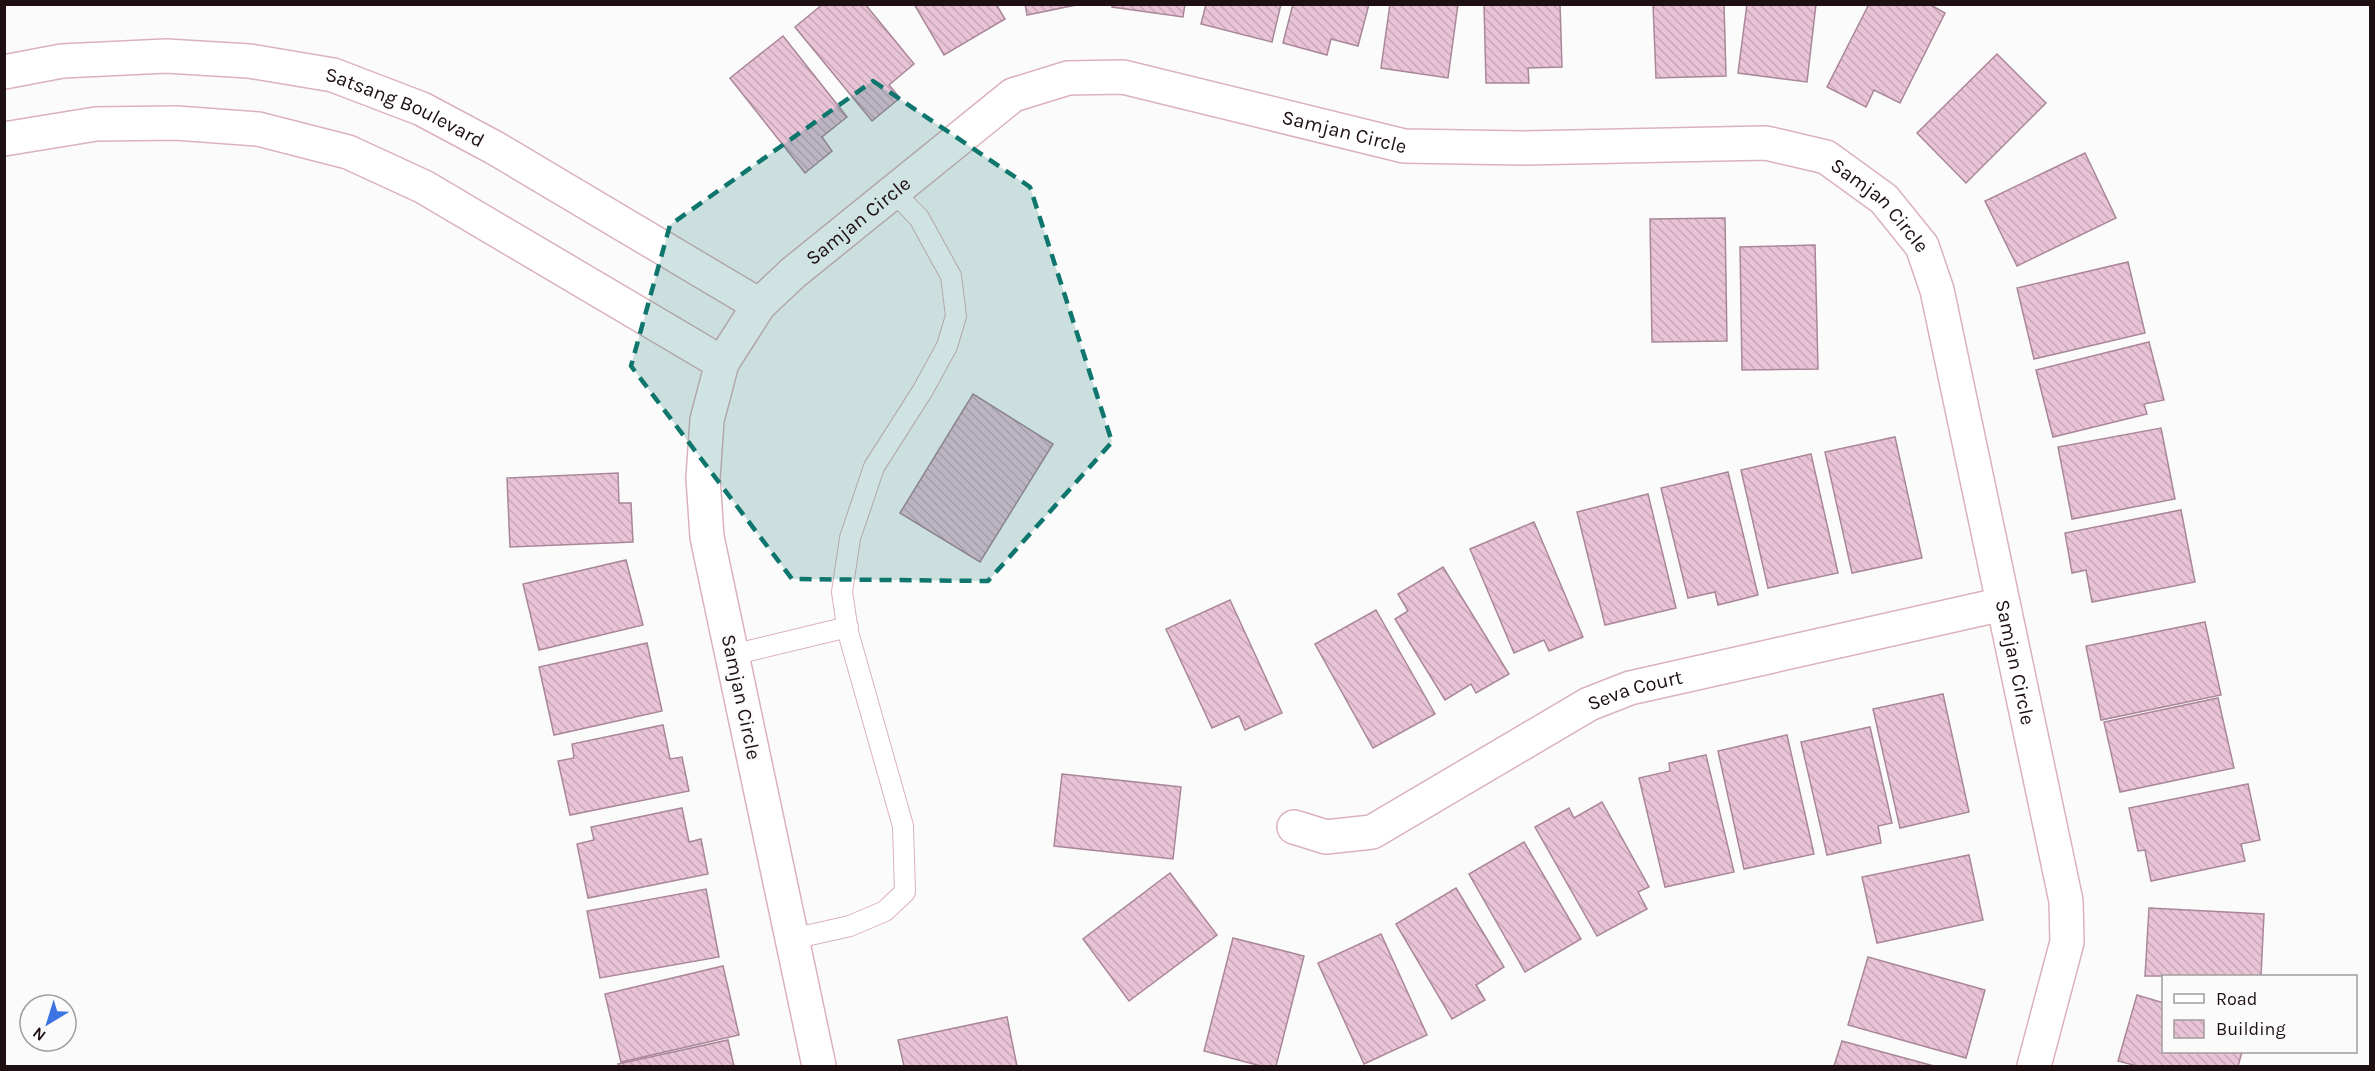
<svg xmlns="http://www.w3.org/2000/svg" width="2375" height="1071" viewBox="0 0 2375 1071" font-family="Karla,sans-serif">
  <defs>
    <pattern id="building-back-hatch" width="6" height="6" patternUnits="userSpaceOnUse" patternTransform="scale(1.5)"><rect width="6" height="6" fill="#e9c4d7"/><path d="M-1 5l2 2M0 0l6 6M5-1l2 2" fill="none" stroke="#c7a7b8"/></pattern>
  </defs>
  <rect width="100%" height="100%" fill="#fbfbfb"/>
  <g fill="url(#building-back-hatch)" stroke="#a98799" stroke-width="1.5">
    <path d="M823,4H865L914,64L889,85L900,98L872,121L795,27Z"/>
    <path d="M914,4H996L1005,19L944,55Z"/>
    <path d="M1025,4H1081L1027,15Z"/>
    <path d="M1112,4H1185L1183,17L1112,7Z"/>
    <path d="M1206,4H1281L1272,42L1201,24Z"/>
    <path d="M1293,4H1369L1358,46L1331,39L1327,55L1283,43Z"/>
    <path d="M1390,4H1458L1448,78L1381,68Z"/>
    <path d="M1484,4H1560L1562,67L1528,68L1529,83H1486Z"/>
    <path d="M1653,4H1724L1726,76L1656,78Z"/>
    <path d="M1747,4H1816L1807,82L1738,73Z"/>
    <path d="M1869,4H1929L1945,13L1900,103L1874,90L1866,107L1827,87Z"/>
    <path d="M783,36L847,117L822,137L832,151L805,173L730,78Z"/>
    <path d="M1997,54L2046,103L1966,183L1917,133Z"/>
    <path d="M2085,153L2116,218L2017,266L1985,201Z"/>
    <path d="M1725,218L1727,341L1652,342L1650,219Z"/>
    <path d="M1815,245L1818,369L1742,370L1740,247Z"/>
    <path d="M2128,262L2145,333L2034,359L2017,288Z"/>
    <path d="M2149,342L2164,400L2144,404L2147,414L2053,437L2036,370Z"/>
    <path d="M973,394L1053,444L980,562L900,513Z"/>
    <path d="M2161,428L2175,499L2072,519L2058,447Z"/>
    <path d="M1895,437L1922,558L1852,573L1825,452Z"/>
    <path d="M1811,454L1838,573L1768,588L1741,470Z"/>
    <path d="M1728,472L1758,595L1718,605L1715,592L1688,598L1661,488Z"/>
    <path d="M618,473L619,503H631L633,542L510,547L507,478Z"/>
    <path d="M1648,494L1676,608L1605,625L1577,512Z"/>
    <path d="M2181,510L2195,582L2092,602L2086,570L2072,573L2065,533Z"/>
    <path d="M1534,522L1583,637L1549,651L1544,640L1514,653L1470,549Z"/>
    <path d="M626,560L643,625L539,650L523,584Z"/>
    <path d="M1443,567L1509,674L1476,693L1471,684L1445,700L1395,619L1408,611L1398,594Z"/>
    <path d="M1230,600L1282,713L1245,730L1239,716L1212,728L1166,629Z"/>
    <path d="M1376,610L1435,714L1373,748L1315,644Z"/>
    <path d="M2205,622L2221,695L2101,720L2086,646Z"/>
    <path d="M647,643L662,711L554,735L539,667Z"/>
    <path d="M1943,694L1969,812L1900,828L1873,709Z"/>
    <path d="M2218,698L2234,768L2120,792L2104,722Z"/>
    <path d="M663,725L670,759L682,757L689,791L570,815L558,761L574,758L572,744Z"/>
    <path d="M1870,727L1892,823L1878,826L1881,843L1827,855L1801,742Z"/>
    <path d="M1787,735L1814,854L1744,869L1718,751Z"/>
    <path d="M1706,755L1734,872L1665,887L1639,778L1670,771L1669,763Z"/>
    <path d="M1062,774L1181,787L1173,859L1054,846Z"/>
    <path d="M2248,784L2260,840L2241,844L2245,861L2151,881L2145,850L2138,851L2129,808Z"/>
    <path d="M1602,802L1649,887L1638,892L1647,909L1597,936L1535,827L1569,808L1574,818Z"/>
    <path d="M682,808L689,842L701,839L708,874L588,898L577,844L594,840L591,827Z"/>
    <path d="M1524,842L1581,939L1525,972L1469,874Z"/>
    <path d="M1969,855L1983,920L1877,943L1862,877Z"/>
    <path d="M1170,873L1217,935L1129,1001L1083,939Z"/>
    <path d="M1456,888L1504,967L1476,985L1485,1000L1452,1019L1396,924Z"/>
    <path d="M706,889L719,957L600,978L587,911Z"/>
    <path d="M2149,908L2264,914L2261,976H2145Z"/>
    <path d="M1381,934L1427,1035L1364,1064L1318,963Z"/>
    <path d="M1233,938L1304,956L1276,1066H1261L1204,1051Z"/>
    <path d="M1868,957L1985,990L1966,1058L1848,1025Z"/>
    <path d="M723,966L739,1035L621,1062L605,994Z"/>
    <path d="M2137,995L2164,1003V1052H2242L2238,1066H2137L2118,1061Z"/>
    <path d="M1007,1017L1017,1066H904L898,1040Z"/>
    <path d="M728,1040L734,1066H619L618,1064Z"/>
    <path d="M1842,1041L1934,1066H1834Z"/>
  </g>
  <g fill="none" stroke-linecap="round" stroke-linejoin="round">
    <g stroke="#dcb2ba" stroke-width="22">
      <g id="service">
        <path d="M732,655L848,627"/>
        <path d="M792,939L850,926L885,911L905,892L903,826L848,632L842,592L850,538L874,467L923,390L947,346L956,316L951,276L919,218L894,192"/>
      </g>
    </g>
    <g stroke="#dcb2ba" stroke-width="36">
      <g id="minor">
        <path id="s1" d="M4,72L62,61L166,56L249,61L333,75L422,109L495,148L759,305"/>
        <path d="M4,139L96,124L176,123L258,129L348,152L424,187L722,363"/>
        <path id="s2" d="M1294,827L1326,837L1372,832L1589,704L1630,688L2003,604"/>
        <path id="s3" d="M819,1066L707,537L703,478L707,420L722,363L759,305L793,273L1013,95L1068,78L1123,77L1404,146L1523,148L1766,143L1826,157L1884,199L1922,246L1937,290L2066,901L2067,942L2034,1066"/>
      </g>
    </g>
    <use href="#service" stroke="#fff" stroke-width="20"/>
    <use href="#minor" stroke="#fff" stroke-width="33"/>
  </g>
  <path fill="#0f766e" fill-opacity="0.2" stroke="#0f766e" stroke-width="4.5" stroke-dasharray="12 8" stroke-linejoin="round" d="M873,81L1030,187L1112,442L988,581L792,579L631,366L670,225Z"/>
  <g text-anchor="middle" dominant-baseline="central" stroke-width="5" stroke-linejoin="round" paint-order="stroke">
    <g font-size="20" fill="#1d0f12" stroke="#fbfbfb">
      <text stroke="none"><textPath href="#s1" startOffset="410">Satsang Boulevard</textPath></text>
      <text stroke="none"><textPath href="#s3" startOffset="1456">Samjan Circle</textPath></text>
      <text stroke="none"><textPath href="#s3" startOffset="2014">Samjan Circle</textPath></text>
      <text stroke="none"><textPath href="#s3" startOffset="916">Samjan Circle</textPath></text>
      <text stroke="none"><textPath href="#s3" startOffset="2500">Samjan Circle</textPath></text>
      <text stroke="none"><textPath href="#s2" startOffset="380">Seva Court</textPath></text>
      <text transform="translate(741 697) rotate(78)">Samjan Circle</text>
    </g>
  </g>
  <rect width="2375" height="1071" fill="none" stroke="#1d0f12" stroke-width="12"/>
  <rect x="2162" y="975" width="195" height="78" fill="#fbfbfb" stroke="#a29d9e" stroke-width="1.5"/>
  <rect x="2174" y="994" width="30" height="9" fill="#ffffff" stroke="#a29d9e" stroke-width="1.5"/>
  <text x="2216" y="1005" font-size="18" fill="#1d0f12">Road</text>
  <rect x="2174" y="1020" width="30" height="18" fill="url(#building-back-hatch)" stroke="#a29d9e" stroke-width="1.5"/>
  <text x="2216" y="1035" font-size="18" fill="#1d0f12">Building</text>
  <g transform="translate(48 1023) rotate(218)"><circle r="28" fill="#fbfbfb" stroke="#a29d9e" stroke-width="1.5"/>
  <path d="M0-4.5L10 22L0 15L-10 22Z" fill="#3c74e4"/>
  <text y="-9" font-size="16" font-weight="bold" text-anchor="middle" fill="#1d0f12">N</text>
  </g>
</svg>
